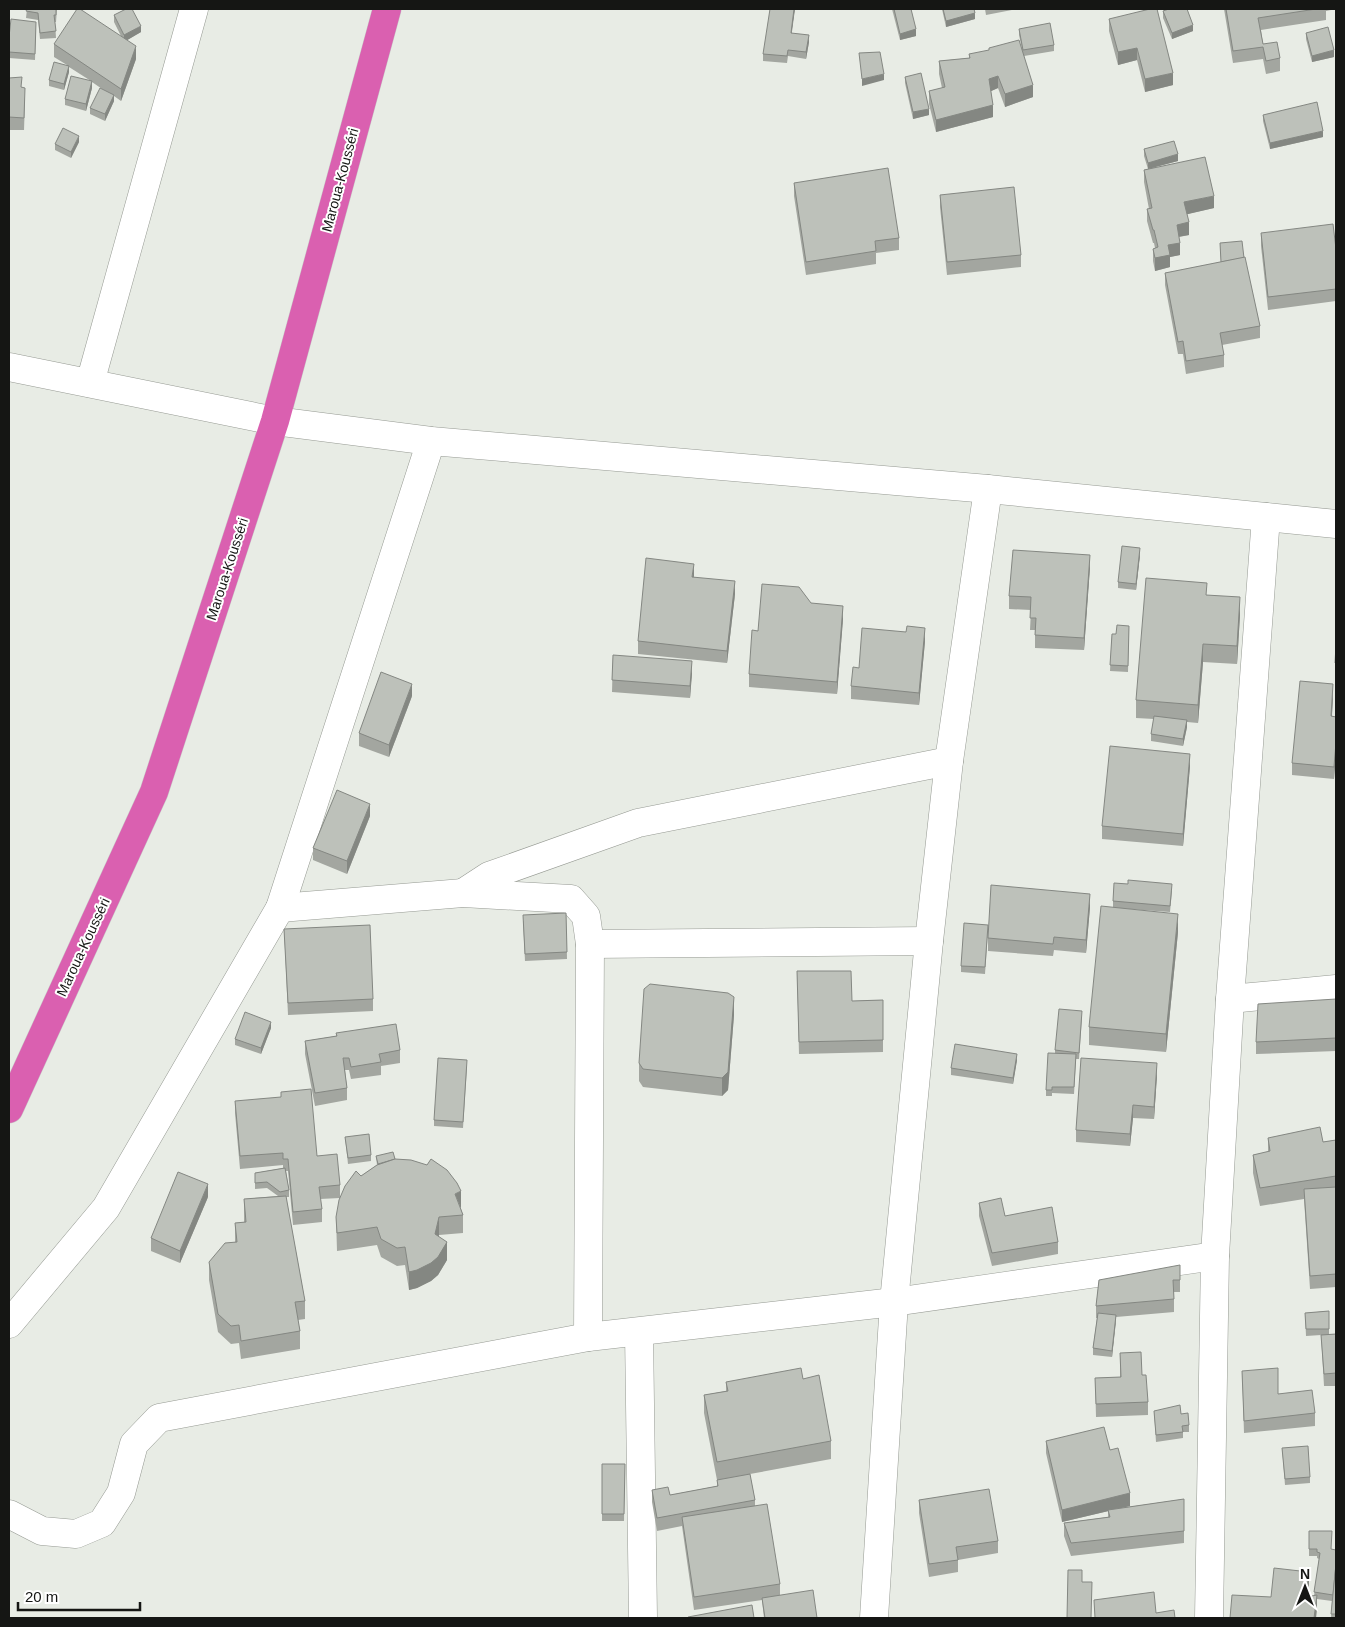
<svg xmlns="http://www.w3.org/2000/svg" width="1345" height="1627" viewBox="0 0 1345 1627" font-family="Helvetica,sans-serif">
  <rect width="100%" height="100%" fill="#e8ece5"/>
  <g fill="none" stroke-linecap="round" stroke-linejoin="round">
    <g stroke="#969a93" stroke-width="29">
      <g id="street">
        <path d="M9,367L275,421L431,441L988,489L1336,524"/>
        <path d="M90,383L194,9"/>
        <path d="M463,893L489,876L638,823L949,761"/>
        <path d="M280,908L463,893L571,899L586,916L590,944L588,1337"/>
        <path d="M590,944L929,941"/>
        <path d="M1230,999L1336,989"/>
        <path d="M9,1324L106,1208L280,908L431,441"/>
        <path d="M639,1332L643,1618"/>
        <path d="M9,1514L42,1531L76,1534L102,1523L121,1493L134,1444L159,1418L588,1337L894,1302L1215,1256"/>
        <path d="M874,1618L894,1302L929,941L949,761L988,489"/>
        <path d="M1209,1618L1215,1256L1230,999L1266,517"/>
      </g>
    </g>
    <g stroke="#c7c7c7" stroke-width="29">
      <path id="highway" d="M9,1109L154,792L275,421L387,9"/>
    </g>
    <use href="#street" stroke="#fff" stroke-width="28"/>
    <use href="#highway" stroke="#da60b0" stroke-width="28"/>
  </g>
  <g fill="#a3a6a0">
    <path d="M27,9H57L56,22H55L56,38L40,39L38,20L26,18Z"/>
    <path d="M795,9L791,33L809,42L806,59L788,56L787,63L763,61V54Z"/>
    <path d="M892,9H911L916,36L900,40Z"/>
    <path d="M942,9H974L975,19L946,27Z"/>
    <path d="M985,9H1017L986,15Z"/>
    <path d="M1224,9H1336L1326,11V20L1261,30L1263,44L1280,58V71L1266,74L1263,59L1233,63Z"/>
    <path d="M1163,11L1193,31L1172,39L1163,18Z"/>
    <path d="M114,15L141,32L127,40L136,59L121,101L114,96V101L105,121L90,114V108L105,91L92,82V88L86,111L65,105V99L91,81L69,67V72L64,90L49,86V80L67,65L54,57V44L121,36L114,22Z"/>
    <path d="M1109,19L1173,85L1145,92L1137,60L1118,65L1109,31Z"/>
    <path d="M36,22L35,60L9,58V37Z"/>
    <path d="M1019,29L1054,45V51L1024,56L1033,97L1005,107L998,88L991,91L993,117L936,132L929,104V91L942,88L939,74V61L969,58V54L1022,49L1019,35Z"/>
    <path d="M1306,33L1334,57L1312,62L1306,39Z"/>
    <path d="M905,77L929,115L913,119L905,83Z"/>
    <path d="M9,78L22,88L25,101L24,130H9Z"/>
    <path d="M1263,115L1323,137L1270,149L1263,121Z"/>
    <path d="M79,142L71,158L55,150V144Z"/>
    <path d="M1144,149L1178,161L1155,167L1214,208L1187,214L1189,235L1179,237L1180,255L1170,257V267L1155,271L1153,261V249L1155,248L1154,243H1153L1147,221V209H1149L1144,182V170L1148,169L1144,156Z"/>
    <path d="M794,183L899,238V250L876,253V264L806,275L794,196Z"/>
    <path d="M940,195L1021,255V267L947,275L940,207Z"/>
    <path d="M1261,233L1336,249V301L1268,310L1261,246Z"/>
    <path d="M1220,243L1244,258L1260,326V338L1222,345L1224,355V367L1186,374L1183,354H1178L1165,285V273L1221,262Z"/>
    <path d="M1140,555L1136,590L1118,588V582Z"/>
    <path d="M1090,567L1084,650L1035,648V630H1030L1031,610L1009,609V596Z"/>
    <path d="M694,577L735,594L727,663L638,654V641Z"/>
    <path d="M1207,595L1240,615L1237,664L1203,662L1198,723L1187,722V727L1183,746L1151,741V734L1154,719L1136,718V700Z"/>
    <path d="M811,603L843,619L837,694L749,687V674Z"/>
    <path d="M1129,626L1128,672L1110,671L1112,634H1116Z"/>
    <path d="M925,641L919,705L851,699V686L859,668Z"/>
    <path d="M613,655L692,673L690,698L612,692Z"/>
    <rect x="1335" y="663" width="1" height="18"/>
    <path d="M412,696L389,757L359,746V733Z"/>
    <path d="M1333,697L1332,716L1336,717L1334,779L1292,775V763Z"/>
    <path d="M1190,766L1183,846L1102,839V826Z"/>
    <path d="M370,816L347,874L313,860V848Z"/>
    <path d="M1172,891L1170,912L1114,908L1178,932L1166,1052L1089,1045V1027L1113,907V901Z"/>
    <path d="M1090,907L1086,953L1054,950L1053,956L988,951V938Z"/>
    <path d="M566,913L567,959L525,961L523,921Z"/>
    <path d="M284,929L373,999V1011L288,1015Z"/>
    <path d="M988,931L985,974L961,972V966Z"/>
    <path d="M797,971L852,1001L883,1000V1052L799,1054Z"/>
    <path d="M1336,999V1051L1256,1054V1042Z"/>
    <path d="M734,1015L728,1090L722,1096L643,1087L639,1081V1063Z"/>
    <path d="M1082,1017L1079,1059H1076L1074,1094L1052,1093V1096H1046V1090L1055,1053V1050Z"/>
    <path d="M271,1028L261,1054L235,1045V1039Z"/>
    <path d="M336,1033L400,1050V1063L381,1066V1075L351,1079L349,1070H345L347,1088V1100L315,1106L305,1054V1041L336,1036Z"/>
    <path d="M1017,1060L1013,1084L951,1075V1068Z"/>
    <path d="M467,1066L463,1128L434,1126V1120Z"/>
    <path d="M1157,1075L1154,1119L1133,1118L1130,1146L1076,1142V1130Z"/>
    <path d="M235,1101L317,1156L340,1185V1198L320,1199L322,1209V1222L293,1225L288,1171H286L289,1190V1197H286L305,1301V1319L298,1320L300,1331V1349L241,1359L239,1343L231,1344L218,1332L209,1280V1262L235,1242V1223L244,1222V1199L278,1196L267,1188L255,1189V1173L283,1168V1165L240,1169L235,1113Z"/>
    <path d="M345,1137L371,1155V1161L348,1164Z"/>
    <path d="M1268,1138L1323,1142L1336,1140V1287L1310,1289L1304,1199L1260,1206L1253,1173V1155L1268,1152Z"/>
    <path d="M376,1156L395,1159L461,1209L463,1215V1233L439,1235L438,1236L447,1260L438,1275L431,1281L417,1288L409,1290L405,1265L397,1266L381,1257L377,1245L337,1251L336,1217L361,1176L377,1165Z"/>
    <path d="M208,1197L180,1263L151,1251V1238Z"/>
    <path d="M979,1203L1058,1242V1254L992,1266L979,1216Z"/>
    <path d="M1099,1280H1180V1292H1174V1312L1116,1317L1112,1357L1093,1355V1348L1097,1318H1096V1306Z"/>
    <path d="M1329,1311V1334H1336V1386H1324L1321,1335L1306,1336L1305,1313Z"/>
    <path d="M1120,1353L1142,1375L1148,1402V1415L1096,1417L1095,1378L1120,1377Z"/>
    <path d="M1242,1371L1278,1394L1315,1413V1426L1244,1433Z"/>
    <path d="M803,1379L831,1441V1459L750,1474L755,1500V1506L780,1584V1595L817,1618H764L762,1600L694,1610L682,1526L657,1531L652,1502V1490L670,1495L717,1486V1480L704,1413V1395L726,1391V1382Z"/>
    <path d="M1154,1411L1181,1414L1189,1425V1432H1183V1438L1156,1442Z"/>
    <path d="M1046,1441L1110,1450L1130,1506L1121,1508L1184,1499V1543L1071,1556L1064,1536V1523L1108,1517V1511L1062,1522L1046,1453Z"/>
    <path d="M1282,1448L1310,1477V1483L1285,1485Z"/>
    <path d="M602,1464H625L624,1521H602Z"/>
    <path d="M919,1500L998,1541V1553L958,1560V1572L929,1577L919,1513Z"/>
    <path d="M1309,1531L1331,1549L1336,1550V1618H1331L1332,1601L1317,1599L1316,1618H1230L1271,1597L1309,1584L1308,1596H1314L1319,1559L1317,1558V1556H1309Z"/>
  </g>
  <g fill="#848782">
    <path d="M794,9H795L791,39V33Z"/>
    <path d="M975,13V19L946,27V21Z"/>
    <path d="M1193,25V31L1172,39V33Z"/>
    <path d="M141,26V32L124,42V35Z"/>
    <path d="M916,29V36L900,40V34Z"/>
    <path d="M809,35V42L806,59V52Z"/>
    <path d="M136,46V59L121,101V89Z"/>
    <path d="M1137,48V60L1118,65V52Z"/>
    <path d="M1334,50V57L1312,62V56Z"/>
    <path d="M69,66V72L64,90V84Z"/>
    <path d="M1173,73V85L1145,92V79Z"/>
    <path d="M884,74V80L862,86V79Z"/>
    <path d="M998,76V88L989,92V79Z"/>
    <path d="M92,81V88L86,111V104Z"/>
    <path d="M1033,85V97L1005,107V94Z"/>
    <path d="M114,95V101L105,121V114Z"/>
    <path d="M993,105V117L936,132V120Z"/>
    <path d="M929,109V115L913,119V112Z"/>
    <path d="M1323,131V137L1270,149V143Z"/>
    <path d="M79,136V142L71,158V152Z"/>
    <path d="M1178,154V161L1148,169V163Z"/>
    <path d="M1214,196V208L1184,215V202Z"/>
    <path d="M1189,222V235L1177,237V225Z"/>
    <path d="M1180,243V255L1170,257V267L1155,271V258L1168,245Z"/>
    <path d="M1140,548V555L1136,590V584Z"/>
    <path d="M1090,555V567L1084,650V638Z"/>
    <path d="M694,564V576L692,590V577Z"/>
    <path d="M735,581V594L727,663V651Z"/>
    <path d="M1240,597V615L1237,664V646Z"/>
    <path d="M843,606V619L837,694V682Z"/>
    <path d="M925,628V641L919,705V693Z"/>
    <path d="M1203,644V662L1198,723V705Z"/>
    <path d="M692,661V673L690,698V686Z"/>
    <path d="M412,684V696L389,757V745Z"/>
    <path d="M1333,684V697L1331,729V716Z"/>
    <path d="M1187,720V727L1183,746V739Z"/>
    <path d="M1336,742V754L1334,779V767Z"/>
    <path d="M1190,754V766L1183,846V834Z"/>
    <path d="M370,804V816L347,874V861Z"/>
    <path d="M1090,894V907L1086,953V940Z"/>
    <path d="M1178,914V932L1166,1052V1034Z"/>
    <path d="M734,997V1015L728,1090L722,1096V1078Z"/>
    <path d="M271,1022V1028L261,1054V1048Z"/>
    <path d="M1017,1054V1060L1013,1084V1078Z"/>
    <path d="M1157,1063V1075L1154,1119V1107Z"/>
    <path d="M1133,1105V1118L1130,1146V1134Z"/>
    <path d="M208,1184V1197L180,1263V1251Z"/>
    <path d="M461,1191V1209L455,1194Z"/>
    <path d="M439,1217V1235L435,1252V1234Z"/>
    <path d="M447,1242V1260L438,1275L431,1281L417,1288L409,1290V1272Z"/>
    <path d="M1116,1315V1321L1112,1357V1351Z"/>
    <path d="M1130,1493V1506L1062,1522V1510Z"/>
    <path d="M1309,1572V1584L1306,1609V1597Z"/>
    <path d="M1317,1595V1608L1316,1618H1314Z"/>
  </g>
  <g fill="#bdc1ba" stroke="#848782">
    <path d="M27,9H56V15H54L56,31L40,33L38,13L26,11Z"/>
    <path d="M77,9H80L136,46L121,89L54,44Z"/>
    <path d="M126,9H132L141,26L124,35L114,15Z"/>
    <path d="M770,9H794L791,33L809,35L806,52L788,50L787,56L763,54Z"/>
    <path d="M894,9H911L916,29L900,34Z"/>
    <path d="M943,9H974L975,13L946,21Z"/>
    <path d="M1150,9H1157L1173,73L1145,79L1137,48L1118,52L1109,19Z"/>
    <path d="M1169,9H1187L1193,25L1172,33L1163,11Z"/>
    <path d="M1226,9H1316L1258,18L1263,44L1277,42L1280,58L1266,61L1263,47L1233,51Z"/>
    <path d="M11,19L36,22L35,54L9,52V37Z"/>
    <path d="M1050,23L1054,45L1023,50L1019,29Z"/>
    <path d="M1328,27L1334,50L1312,56L1306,33Z"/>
    <path d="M1019,40L1033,85L1005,94L998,76L989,79L993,105L936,120L929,91L945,87L939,61L970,58L969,54L989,50V48Z"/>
    <path d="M880,52L884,74L862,79L859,53Z"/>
    <path d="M54,62L69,66L64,84L49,80Z"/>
    <path d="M921,73L929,109L913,112L905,77Z"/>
    <path d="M71,76L92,81L86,104L65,99Z"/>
    <path d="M22,77L21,87L25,88L24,118L9,117V78Z"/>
    <path d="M100,88L114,95L105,114L90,108Z"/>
    <path d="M1317,102L1323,131L1270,143L1263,115Z"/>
    <path d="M63,128L79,136L71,152L55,144Z"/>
    <path d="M1174,141L1178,154L1148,163L1144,149Z"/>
    <path d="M1205,157L1214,196L1184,202L1189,222L1177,225L1180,243L1168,245L1170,255L1155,258L1153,249L1158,247L1154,230H1153L1147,209L1152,208L1144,170Z"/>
    <path d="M888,168L899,238L875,241L876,251L806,262L794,183Z"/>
    <path d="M1014,187L1021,255L947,262L940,195Z"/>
    <path d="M1333,224L1336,249V289L1268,297L1261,233Z"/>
    <path d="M1242,241L1244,258L1221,262L1220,243Z"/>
    <path d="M1245,257L1260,326L1220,333L1224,355L1186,361L1183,341L1178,342L1165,273Z"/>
    <path d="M1122,546L1140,548L1136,584L1118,582Z"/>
    <path d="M1013,550L1090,555L1084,638L1035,635L1036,618H1030L1031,597L1009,596Z"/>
    <path d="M646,558L694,564L692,577L735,581L727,651L638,641Z"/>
    <path d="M1146,578L1207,583L1206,595L1240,597L1237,646L1203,644L1198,705L1136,700Z"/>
    <path d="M762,584L799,587L811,603L843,606L837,682L749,674L752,630L758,631Z"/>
    <path d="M1117,625L1129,626L1128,666L1110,665L1112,634H1116Z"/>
    <path d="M907,626L925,628L919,693L851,686L853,667L859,668L862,628L906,632Z"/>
    <path d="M1336,645V663H1335Z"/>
    <path d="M613,655L692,661L690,686L612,680Z"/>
    <path d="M381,672L412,684L389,745L359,733Z"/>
    <path d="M1300,681L1333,684L1331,716L1336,717V742L1334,767L1292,763Z"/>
    <path d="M1154,716L1187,720L1183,739L1151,734Z"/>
    <path d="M1110,746L1190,754L1183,834L1102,826Z"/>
    <path d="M337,790L370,804L347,861L313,848Z"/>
    <path d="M1128,880L1172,884L1170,906L1113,901L1114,883L1128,884Z"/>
    <path d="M991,885L1090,894L1086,940L1054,937L1053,944L988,938Z"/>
    <path d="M1101,906L1178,914L1166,1034L1089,1027Z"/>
    <path d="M566,913L567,952L525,954L523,915Z"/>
    <path d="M964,923L988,925L985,967L961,966Z"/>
    <path d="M370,925L373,999L288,1003L284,929Z"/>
    <path d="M797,971H851L852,1001L883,1000V1040L799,1042Z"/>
    <path d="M650,984L728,993L734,997L728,1072L722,1078L643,1069L639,1063L644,989Z"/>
    <path d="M1336,999V1038L1256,1042L1258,1004Z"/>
    <path d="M1059,1009L1082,1011L1079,1053L1055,1050Z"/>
    <path d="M245,1012L271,1022L261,1048L235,1039Z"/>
    <path d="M396,1024L400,1050L379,1054L381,1062L351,1067L349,1058H343L347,1088L315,1093L305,1041L337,1036L336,1033Z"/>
    <path d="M955,1044L1017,1054L1013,1078L951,1068Z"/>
    <path d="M1048,1053L1076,1054L1074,1087H1052V1090H1046Z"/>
    <path d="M438,1058L467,1060L463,1122L434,1120Z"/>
    <path d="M1081,1058L1157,1063L1154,1107L1133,1105L1130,1134L1076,1130Z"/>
    <path d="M311,1089L317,1156L337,1154L340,1185L319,1187L322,1209L293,1212L288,1159H283V1153L240,1156L235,1101L281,1097V1092Z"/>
    <path d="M1320,1127L1323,1142L1336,1140V1176L1260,1188L1253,1155L1270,1151L1268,1138Z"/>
    <path d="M369,1134L371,1155L348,1158L345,1137Z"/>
    <path d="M393,1152L395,1159L378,1164L376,1156Z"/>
    <path d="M395,1159L411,1160L427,1165L431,1159L447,1170L457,1183L461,1191L455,1194L463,1215L439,1217L435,1234L447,1242L438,1257L431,1263L417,1270L409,1272L405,1247L397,1248L381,1239L377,1227L337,1233L336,1217L339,1200L345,1186L356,1171L361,1176L377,1165Z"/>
    <path d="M285,1168L289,1190L280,1192L267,1182L255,1183V1173Z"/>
    <path d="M178,1172L208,1184L180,1251L151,1238Z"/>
    <path d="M1336,1187V1274L1310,1276L1304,1189Z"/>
    <path d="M286,1196L305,1301L295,1302L300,1331L241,1341L239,1325L231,1326L218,1314L209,1262L225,1243L237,1242L235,1223L246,1222L244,1199Z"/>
    <path d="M1001,1198L1005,1216L1052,1207L1058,1242L992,1253L979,1203Z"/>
    <path d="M1180,1265V1280H1173L1174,1299L1096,1306L1099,1280Z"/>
    <path d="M1329,1311V1329H1306L1305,1313Z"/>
    <path d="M1098,1313L1116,1315L1112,1351L1093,1348Z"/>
    <path d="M1336,1334V1373L1324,1374L1321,1335Z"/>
    <path d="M1141,1352L1142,1375H1146L1148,1402L1096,1404L1095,1378L1121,1377L1120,1353Z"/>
    <path d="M801,1368L803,1379L819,1375L831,1441L717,1462L704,1395L728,1391L726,1382Z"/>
    <path d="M1278,1368V1394L1312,1390L1315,1413L1244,1421L1242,1371Z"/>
    <path d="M1180,1405L1181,1414L1188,1413L1189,1425L1182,1426L1183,1432L1156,1435L1154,1411Z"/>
    <path d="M1104,1427L1110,1450L1118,1448L1130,1493L1062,1510L1046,1441Z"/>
    <path d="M1308,1446L1310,1477L1285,1479L1282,1448Z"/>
    <path d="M602,1464H625L624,1514H602Z"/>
    <path d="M750,1474L755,1500L657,1518L652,1490L668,1487L670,1495L718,1486L717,1480Z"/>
    <path d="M989,1489L998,1541L956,1547L958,1560L929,1564L919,1500Z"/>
    <path d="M1184,1499V1531L1071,1543L1064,1523L1110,1517L1108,1510Z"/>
    <path d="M767,1504L780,1584L694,1597L682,1517Z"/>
    <path d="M1309,1531H1332L1331,1549L1336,1550V1564L1333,1595L1314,1592L1320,1553L1317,1552V1549H1309Z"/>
    <path d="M1336,1564V1614H1331Z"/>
    <path d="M1274,1568L1309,1572L1306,1597L1317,1595L1314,1618H1230L1232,1595L1271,1597Z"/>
    <path d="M1068,1570H1082V1582H1092L1091,1618H1067Z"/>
    <path d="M813,1590L817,1618H765L762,1598Z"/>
    <path d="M1154,1592L1156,1613L1174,1610L1175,1618H1095L1094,1600Z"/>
    <path d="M752,1605L754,1618H688V1617Z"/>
  </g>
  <g text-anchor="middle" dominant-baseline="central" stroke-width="4" stroke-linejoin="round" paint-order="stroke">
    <g font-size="14" fill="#151614" stroke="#fff">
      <text transform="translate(340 180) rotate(-75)">Maroua-Kousséri</text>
      <text transform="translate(227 569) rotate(-72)">Maroua-Kousséri</text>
      <text transform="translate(83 947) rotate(-65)">Maroua-Kousséri</text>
    </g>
  </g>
  <rect width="1345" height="1627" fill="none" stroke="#151614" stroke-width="20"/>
  <g transform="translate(1305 1587)" stroke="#ffffff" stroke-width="4" paint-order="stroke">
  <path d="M0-4L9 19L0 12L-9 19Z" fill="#151614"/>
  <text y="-8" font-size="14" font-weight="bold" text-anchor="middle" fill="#151614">N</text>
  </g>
  <path d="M18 1602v8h122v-8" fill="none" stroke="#151614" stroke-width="2.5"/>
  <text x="25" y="1602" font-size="15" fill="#151614" stroke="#ffffff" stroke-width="4" paint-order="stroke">20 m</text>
</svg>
